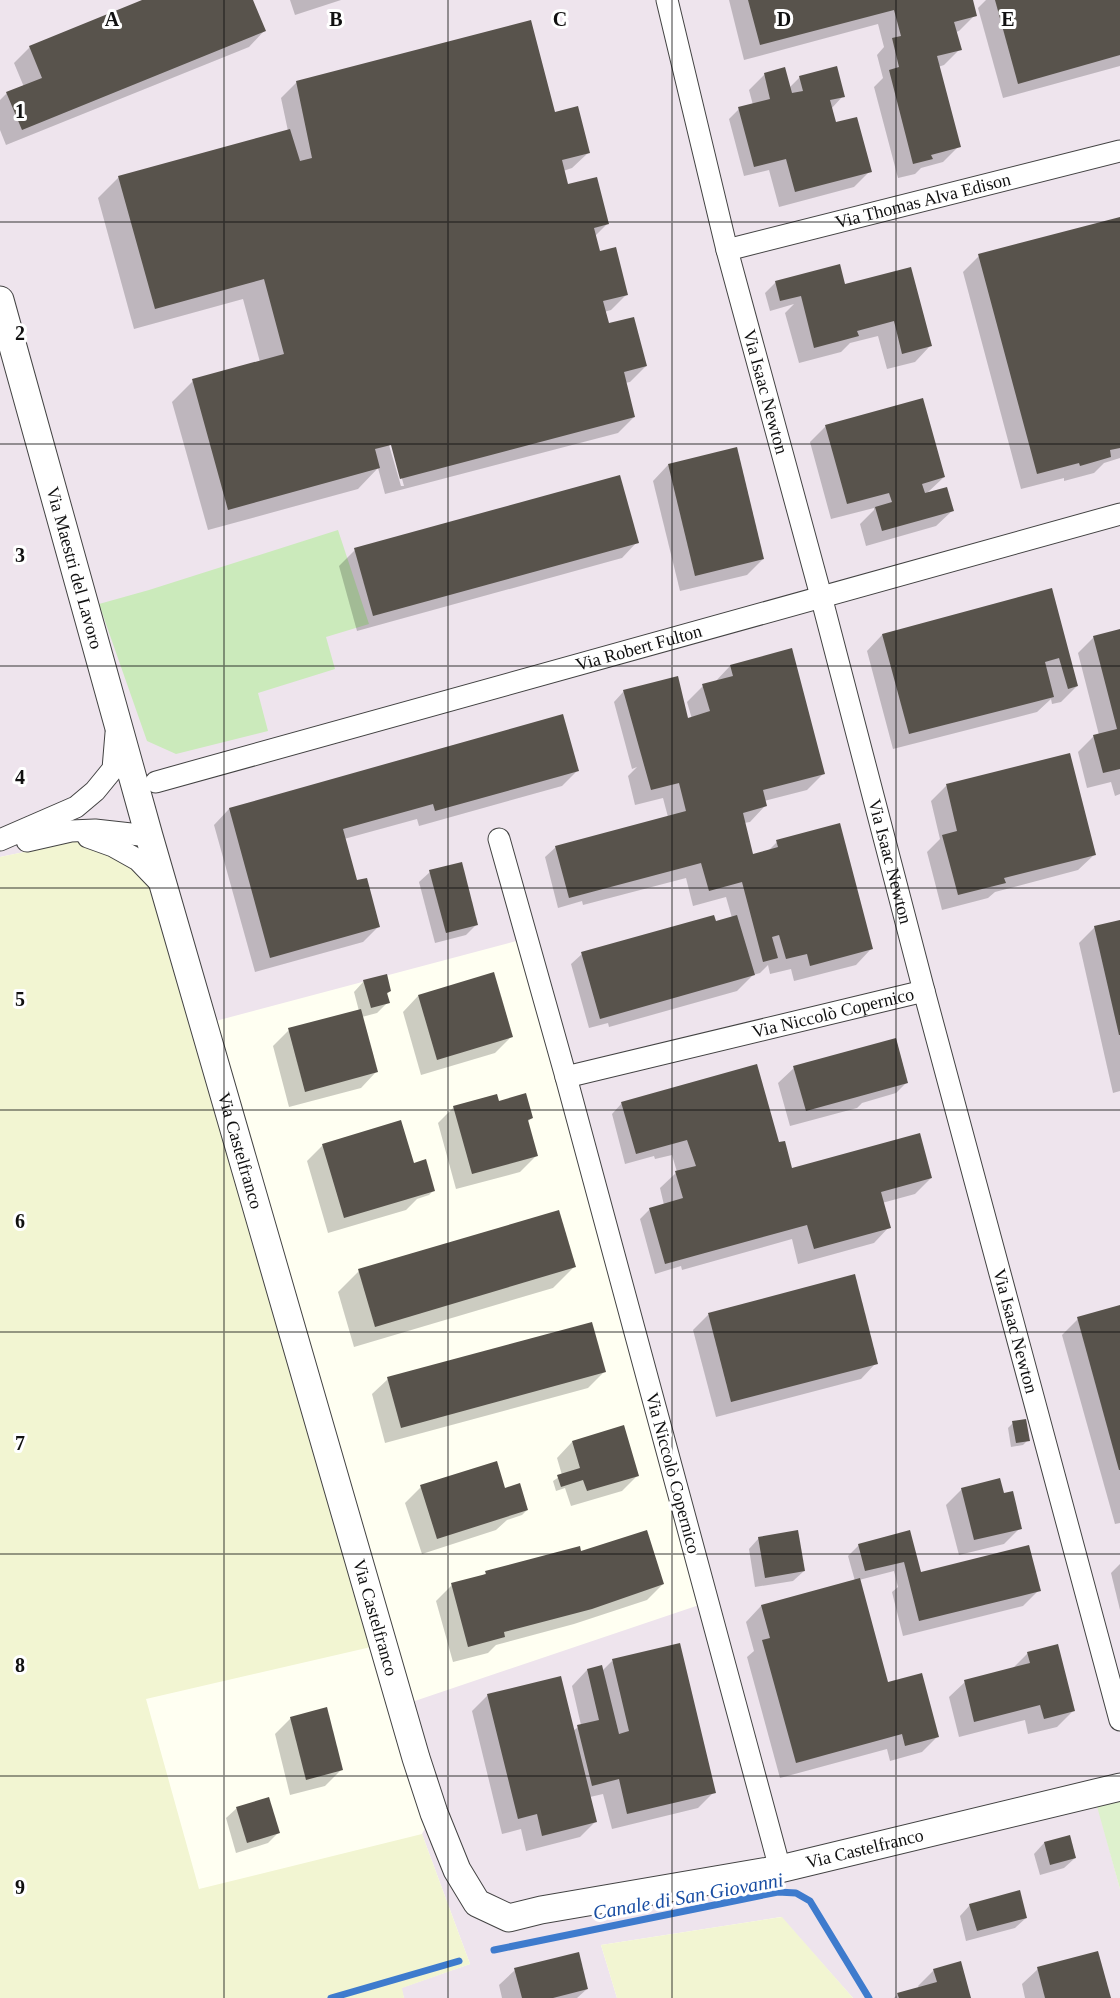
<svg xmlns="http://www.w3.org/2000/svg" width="1120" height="1998" viewBox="0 0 1120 1998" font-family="Georgia,serif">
  <rect width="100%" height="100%" fill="#fffff2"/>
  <path fill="#eee4ed" d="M0,0H1120V1785L1094,1792L1120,1889V1998H853L781,1917L601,1945L617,1998H404L401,1988L470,1964L422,1834L436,1807L403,1705L711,1601L520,940L193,1027L136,829L0,857Z"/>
  <g fill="#f2f5d2">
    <path d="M136,829L371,1647L146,1699L199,1889L422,1834L470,1964L402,1988L404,1998H0V857Z"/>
    <path d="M782,1917L853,1998H617L601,1945Z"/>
  </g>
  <path fill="#cbeabb" d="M338,530L369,624L326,637L335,669L258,693L268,731L176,754L147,741L99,604L149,590Z"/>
  <path fill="#def1cd" d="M1120,1785V1889L1093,1792Z"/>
  <g fill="#0003" fill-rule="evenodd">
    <path d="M146,0H252L264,31L249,47L6,145L0,130V100L7,93L24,87L14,63L30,47Z"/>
    <path d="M290,0H341L295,15Z"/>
    <path d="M729,0H971L975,15L959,31L956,32L960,49L944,65L938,67L959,146L943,162L921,168L915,174L898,178L874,87L883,78L877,55L884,47L878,24L744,60Z"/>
    <path d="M986,0H1120V66L1003,98L978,8Z"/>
    <path d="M765,74L789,88L800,77L843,96L831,109L835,124L870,171L854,187L779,207L769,170L744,176L729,119L739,109L753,105L749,90Z"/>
    <path d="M297,82L554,114L588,153L572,168L563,171L567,186L607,224L595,236L599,253L627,294L611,310L604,312L608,325L646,366L630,382L625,383L634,417L618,433L385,494L378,468L358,489L208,530L172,402L193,381L260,362L243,299L134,329L98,198L119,177L288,131L281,98ZM392,442L404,486H401L389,445Z"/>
    <path d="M1120,218V458L1104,463L1094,473L1064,481V478L1021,489L963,272L979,256Z"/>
    <path d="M776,282L844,286L930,346L915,362L887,369L878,336L850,343L841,352L799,363L785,313L794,304L770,311L765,293Z"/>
    <path d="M826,426L944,477L926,494L952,511L936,526L866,546L860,524L874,510V508L831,519L810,442Z"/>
    <path d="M668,465L763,559L747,575L680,591L653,481Z"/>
    <path d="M637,542L622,558L357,631L339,566L355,550Z"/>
    <path d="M1051,590L1077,686L1061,702L1052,704L1051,699L1037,712L893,749L867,651L882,635Z"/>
    <path d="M1120,630V794L1115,796L1111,782L1087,788L1078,752L1094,736L1099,735L1078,653L1094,637Z"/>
    <path d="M730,666L823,774L807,790L764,801L765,806L750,822L744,823L752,855L767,852L777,842L871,949L856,965L794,981L791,969L770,974L768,965L760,973L753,975L737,991L609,1027L608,1023L589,1028L571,964L582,954L732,918L726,897L693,906L686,878L583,905L582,901L558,908L545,857L556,847L668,817L663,798L635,805L628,776L637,767L632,769L614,702L624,691L688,720L692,719L687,702L703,686L714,683Z"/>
    <path d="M578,770L562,786L419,826L417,819L344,839L356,882L378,927L363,942L255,972L214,825L229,809Z"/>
    <path d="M946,786L1094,855L1078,870L995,892L988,898L942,910L927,852L940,839L931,801Z"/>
    <path d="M430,872L477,924L466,935L435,943L419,882Z"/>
    <path d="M1120,921V1091L1113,1093L1079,943L1095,927Z"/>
    <path d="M364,981L390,991L386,995L388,1002L377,1013L362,1017L376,1072L361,1088L289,1107L273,1046L289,1030L359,1011L354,992Z"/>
    <path d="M418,996L511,1037L495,1053L421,1075L403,1012Z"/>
    <path d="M794,1068L907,1082L896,1093L862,1103L857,1108L790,1126L778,1083Z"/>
    <path d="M498,1103L532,1118L527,1122L536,1156L520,1172L456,1189L438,1123L454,1107Z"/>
    <path d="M622,1103L778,1144L791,1170L931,1178L915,1194L882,1203L889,1227L874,1243L798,1264L792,1239L682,1270L681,1266L655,1274L640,1219L650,1209L664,1205L660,1188L677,1172L672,1155L655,1159L654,1156L625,1164L612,1114Z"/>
    <path d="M323,1145L413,1166L433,1191L429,1195L417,1199L406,1210L328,1233L307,1161Z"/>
    <path d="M574,1267L553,1288L354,1347L338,1292L359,1271Z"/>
    <path d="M1120,1307V1523L1115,1524L1062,1335L1078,1319Z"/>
    <path d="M708,1315L876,1363L861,1379L716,1417L693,1330Z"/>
    <path d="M604,1372L588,1388L385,1443L372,1394L388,1379Z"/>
    <path d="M1013,1423L1028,1440L1023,1445L1011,1447L1008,1428Z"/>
    <path d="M572,1442L638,1475L622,1491L571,1506L565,1488L556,1491L553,1481L562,1475L557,1458Z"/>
    <path d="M421,1487L527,1510L522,1515L507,1520L496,1530L422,1554L405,1503Z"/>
    <path d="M962,1489L1003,1495L1020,1528L1004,1544L959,1555L946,1505Z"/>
    <path d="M909,1532L920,1574L1039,1590L1023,1606L903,1636L892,1592L898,1587L894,1571L859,1580L887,1684L938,1736L922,1752L890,1761L887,1749L780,1778L747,1657L754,1651L746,1622L761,1606L855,1581L848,1556L859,1545Z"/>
    <path d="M759,1538L804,1571L793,1581L755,1587L749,1549Z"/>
    <path d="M580,1553L663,1584L647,1600L574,1624L496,1645L488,1653L453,1662L436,1601L452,1585L481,1577L486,1573Z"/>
    <path d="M1120,1564V1610L1111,1573Z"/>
    <path d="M1028,1653L1073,1711L1057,1727L1028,1734L1025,1720L959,1737L949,1697L965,1682L1011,1670Z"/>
    <path d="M612,1661L714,1792L698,1808L612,1829L603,1794L590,1797L596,1821L580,1837L526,1851L521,1829L502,1834L472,1711L488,1695L573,1731L581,1725L572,1686L587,1670L602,1671Z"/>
    <path d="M291,1718L341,1770L325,1786L290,1795L275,1734Z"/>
    <path d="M237,1808L278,1833L268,1843L236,1853L226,1818Z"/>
    <path d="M1044,1843L1075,1858L1064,1868L1040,1875L1034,1854Z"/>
    <path d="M970,1905L1026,1918L1015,1928L966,1941L960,1916Z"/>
    <path d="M1038,1969L1109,1998H1025L1022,1984Z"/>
    <path d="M515,1970L587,1989L577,1998H502L499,1985Z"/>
    <path d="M934,1970L970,1998H894L898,1994L919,1988L918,1986Z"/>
  </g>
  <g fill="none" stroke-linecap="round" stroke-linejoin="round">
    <g stroke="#3e7bcd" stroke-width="7">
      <path d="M494,1950L778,1892L796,1893L810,1901L869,1998"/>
      <path d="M331,1998L459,1961"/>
    </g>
  </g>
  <g fill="#58534c">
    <path d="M142,0H253L266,31L22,130L6,92L42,78L29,46Z"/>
    <path d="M748,0H973L977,16L954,22L962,50L937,56L961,147L931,155L933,159L913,164L889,70L899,67L892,38L901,36L894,10L760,45Z"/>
    <path d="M995,0H1120V55L1018,84Z"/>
    <path d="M531,20L555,112L578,106L590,153L562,160L568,184L597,177L609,224L594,228L600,251L616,247L628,295L603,301L609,323L634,317L647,366L624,372L635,417L400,479L391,445L375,449L380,468L228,510L192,379L284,354L264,279L155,309L118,176L290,129L300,161L312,158L296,81Z"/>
    <path d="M837,66L845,97L830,100L836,122L857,117L872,172L795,192L786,159L754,167L738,107L770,99L764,73L785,67L792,93L803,91L799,76Z"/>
    <path d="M1120,217V448L1110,450L1111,457L1080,466L1079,463L1037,474L978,254Z"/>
    <path d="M840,264L845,284L911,267L932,346L902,354L894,321L857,331L859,336L814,348L801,296L780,301L775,281Z"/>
    <path d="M923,398L945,477L922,484L925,493L947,487L954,511L882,531L875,507L892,502L889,493L847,504L825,425Z"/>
    <path d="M737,447L764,559L695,576L668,464Z"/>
    <path d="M620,475L639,543L373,616L354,548Z"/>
    <path d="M1052,588L1078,686L1068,689L1059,658L1045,662L1054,697L909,734L882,634Z"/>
    <path d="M1120,629V769L1103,773L1093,735L1117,729L1093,636Z"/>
    <path d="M792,648L825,774L763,790L767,806L743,813L753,854L778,847L776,840L840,823L873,949L810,966L807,954L786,959L779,935L772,937L778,958L763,962L742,882L709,891L701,863L569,898L555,846L686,811L679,783L651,790L623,690L678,676L688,718L710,711L702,684L733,676L730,665Z"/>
    <path d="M563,714L579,771L435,811L433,804L343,829L357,880L367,878L380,927L270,958L229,808Z"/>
    <path d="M1070,753L1096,855L1004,878L1006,883L958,895L942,835L957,831L946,784Z"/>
    <path d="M462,862L478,925L446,933L429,870Z"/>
    <path d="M714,915L716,921L737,915L755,975L600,1019L581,952Z"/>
    <path d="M1120,920V1035H1119L1094,926Z"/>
    <path d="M494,972L513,1037L437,1060L418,995Z"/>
    <path d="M387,974L391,991L387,993L390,1003L371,1008L363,980Z"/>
    <path d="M361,1009L378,1072L305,1092L288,1028Z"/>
    <path d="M896,1038L908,1083L806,1111L793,1066Z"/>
    <path d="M757,1064L779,1142L785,1141L792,1168L920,1133L932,1178L881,1192L891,1228L814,1249L807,1225L665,1264L649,1208L683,1198L675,1171L696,1166L687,1140L636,1154L621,1102Z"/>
    <path d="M526,1093L533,1118L528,1120L538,1156L472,1174L453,1106L497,1094L499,1101Z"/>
    <path d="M401,1120L414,1163L426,1159L435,1191L344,1218L322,1144Z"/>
    <path d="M559,1210L576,1267L375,1327L358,1269Z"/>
    <path d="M855,1274L878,1364L731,1402L708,1313Z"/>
    <path d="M1120,1305V1470H1119L1077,1317Z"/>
    <path d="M592,1322L606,1372L401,1428L387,1377Z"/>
    <path d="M1026,1419L1030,1441L1016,1443L1012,1421Z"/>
    <path d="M624,1425L639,1476L587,1491L583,1480L561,1487L557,1475L580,1468L572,1441Z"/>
    <path d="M497,1461L505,1488L520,1483L528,1510L437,1539L420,1485Z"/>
    <path d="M1000,1478L1004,1493L1013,1491L1022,1529L974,1540L961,1488Z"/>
    <path d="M647,1530L664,1584L592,1609L504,1632L505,1637L468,1647L451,1583L486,1574L485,1571L580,1546L581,1551Z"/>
    <path d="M798,1530L805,1571L765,1578L758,1537Z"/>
    <path d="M910,1530L921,1572L1029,1545L1041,1591L919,1621L904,1562L865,1571L858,1544Z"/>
    <path d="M860,1578L888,1682L922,1673L939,1737L905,1746L902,1734L796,1763L762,1640L770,1638L761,1605Z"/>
    <path d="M680,1643L716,1793L627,1814L619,1779L592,1786L577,1725L599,1720L587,1669L602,1665L619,1734L629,1731L612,1659Z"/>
    <path d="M1058,1644L1075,1711L1044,1719L1040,1705L974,1722L964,1680L1030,1663L1027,1652Z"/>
    <path d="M561,1676L597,1822L542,1836L537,1814L518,1819L487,1694Z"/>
    <path d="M327,1707L343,1770L306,1780L290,1717Z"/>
    <path d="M269,1797L280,1833L247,1843L236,1807Z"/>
    <path d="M1070,1835L1076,1858L1050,1865L1044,1842Z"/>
    <path d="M1020,1890L1027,1918L977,1931L969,1904Z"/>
    <path d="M1098,1951L1111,1998H1045L1037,1967Z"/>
    <path d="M579,1952L588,1989L553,1998H522L514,1968Z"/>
    <path d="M961,1961L971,1998H899L897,1993L937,1982L933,1969Z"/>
  </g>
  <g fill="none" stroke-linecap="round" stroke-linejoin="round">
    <g stroke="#434343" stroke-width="23">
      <g id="minor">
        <path id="s1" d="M667,0L727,250L821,596L924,991L1120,1720"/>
        <path id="s2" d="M727,250L1120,151"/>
        <path id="s3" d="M156,782L1120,514"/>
        <path d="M88,837L113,846L138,860L164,887"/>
        <path d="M499,839L566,1077"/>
        <path d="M0,840L76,807L95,791L113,769L116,733"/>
        <path d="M27,841L71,831L95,830L149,836"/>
        <path id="s4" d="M780,1869L566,1077L924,991"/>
      </g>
    </g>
    <g stroke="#434343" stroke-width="29">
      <g id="tertiary">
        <path id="s5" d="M0,300L149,836L416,1758L434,1813L457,1870L477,1903L509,1918L541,1910L780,1869L1120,1787"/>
      </g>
    </g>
    <use href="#minor" stroke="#fff" stroke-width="21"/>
    <use href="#tertiary" stroke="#fff" stroke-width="27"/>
  </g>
  <path fill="none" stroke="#101010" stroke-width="1.5" stroke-opacity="0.55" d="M224,0V1998M448,0V1998M672,0V1998M896,0V1998M0,222H1120M0,444H1120M0,666H1120M0,888H1120M0,1110H1120M0,1332H1120M0,1554H1120M0,1776H1120"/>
  <g text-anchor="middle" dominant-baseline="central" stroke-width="6" stroke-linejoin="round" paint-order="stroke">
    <g font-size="18" fill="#101010" stroke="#fff">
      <text stroke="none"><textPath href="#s2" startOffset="202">Via Thomas Alva Edison</textPath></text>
      <text stroke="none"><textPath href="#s1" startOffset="404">Via Isaac Newton</textPath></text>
      <text stroke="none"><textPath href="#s5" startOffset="278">Via Maestri del Lavoro</textPath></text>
      <text stroke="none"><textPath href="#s3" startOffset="501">Via Robert Fulton</textPath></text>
      <text stroke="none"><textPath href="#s1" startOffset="890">Via Isaac Newton</textPath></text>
      <text stroke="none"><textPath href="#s4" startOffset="1095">Via Niccolò Copernico</textPath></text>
      <text stroke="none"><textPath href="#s5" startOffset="884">Via Castelfranco</textPath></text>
      <text stroke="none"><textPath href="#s1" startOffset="1376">Via Isaac Newton</textPath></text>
      <text transform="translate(673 1473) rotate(75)">Via Niccolò Copernico</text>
      <text stroke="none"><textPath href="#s5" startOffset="1370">Via Castelfranco</textPath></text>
      <text stroke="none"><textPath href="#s5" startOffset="2072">Via Castelfranco</textPath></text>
    </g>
    <g font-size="20" font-style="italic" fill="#184da3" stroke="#fff">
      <text transform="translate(688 1896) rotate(-10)">Canale di San Giovanni</text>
    </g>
  </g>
  <g font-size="20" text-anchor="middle" font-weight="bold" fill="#101010" stroke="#fff" stroke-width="6" stroke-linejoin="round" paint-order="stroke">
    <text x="112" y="26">A</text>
    <text x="336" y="26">B</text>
    <text x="560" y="26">C</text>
    <text x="784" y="26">D</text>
    <text x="1008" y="26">E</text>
    <text x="20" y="118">1</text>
    <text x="20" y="340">2</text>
    <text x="20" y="562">3</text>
    <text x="20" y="784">4</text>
    <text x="20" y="1006">5</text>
    <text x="20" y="1228">6</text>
    <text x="20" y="1450">7</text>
    <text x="20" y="1672">8</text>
    <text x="20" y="1894">9</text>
  </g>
</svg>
